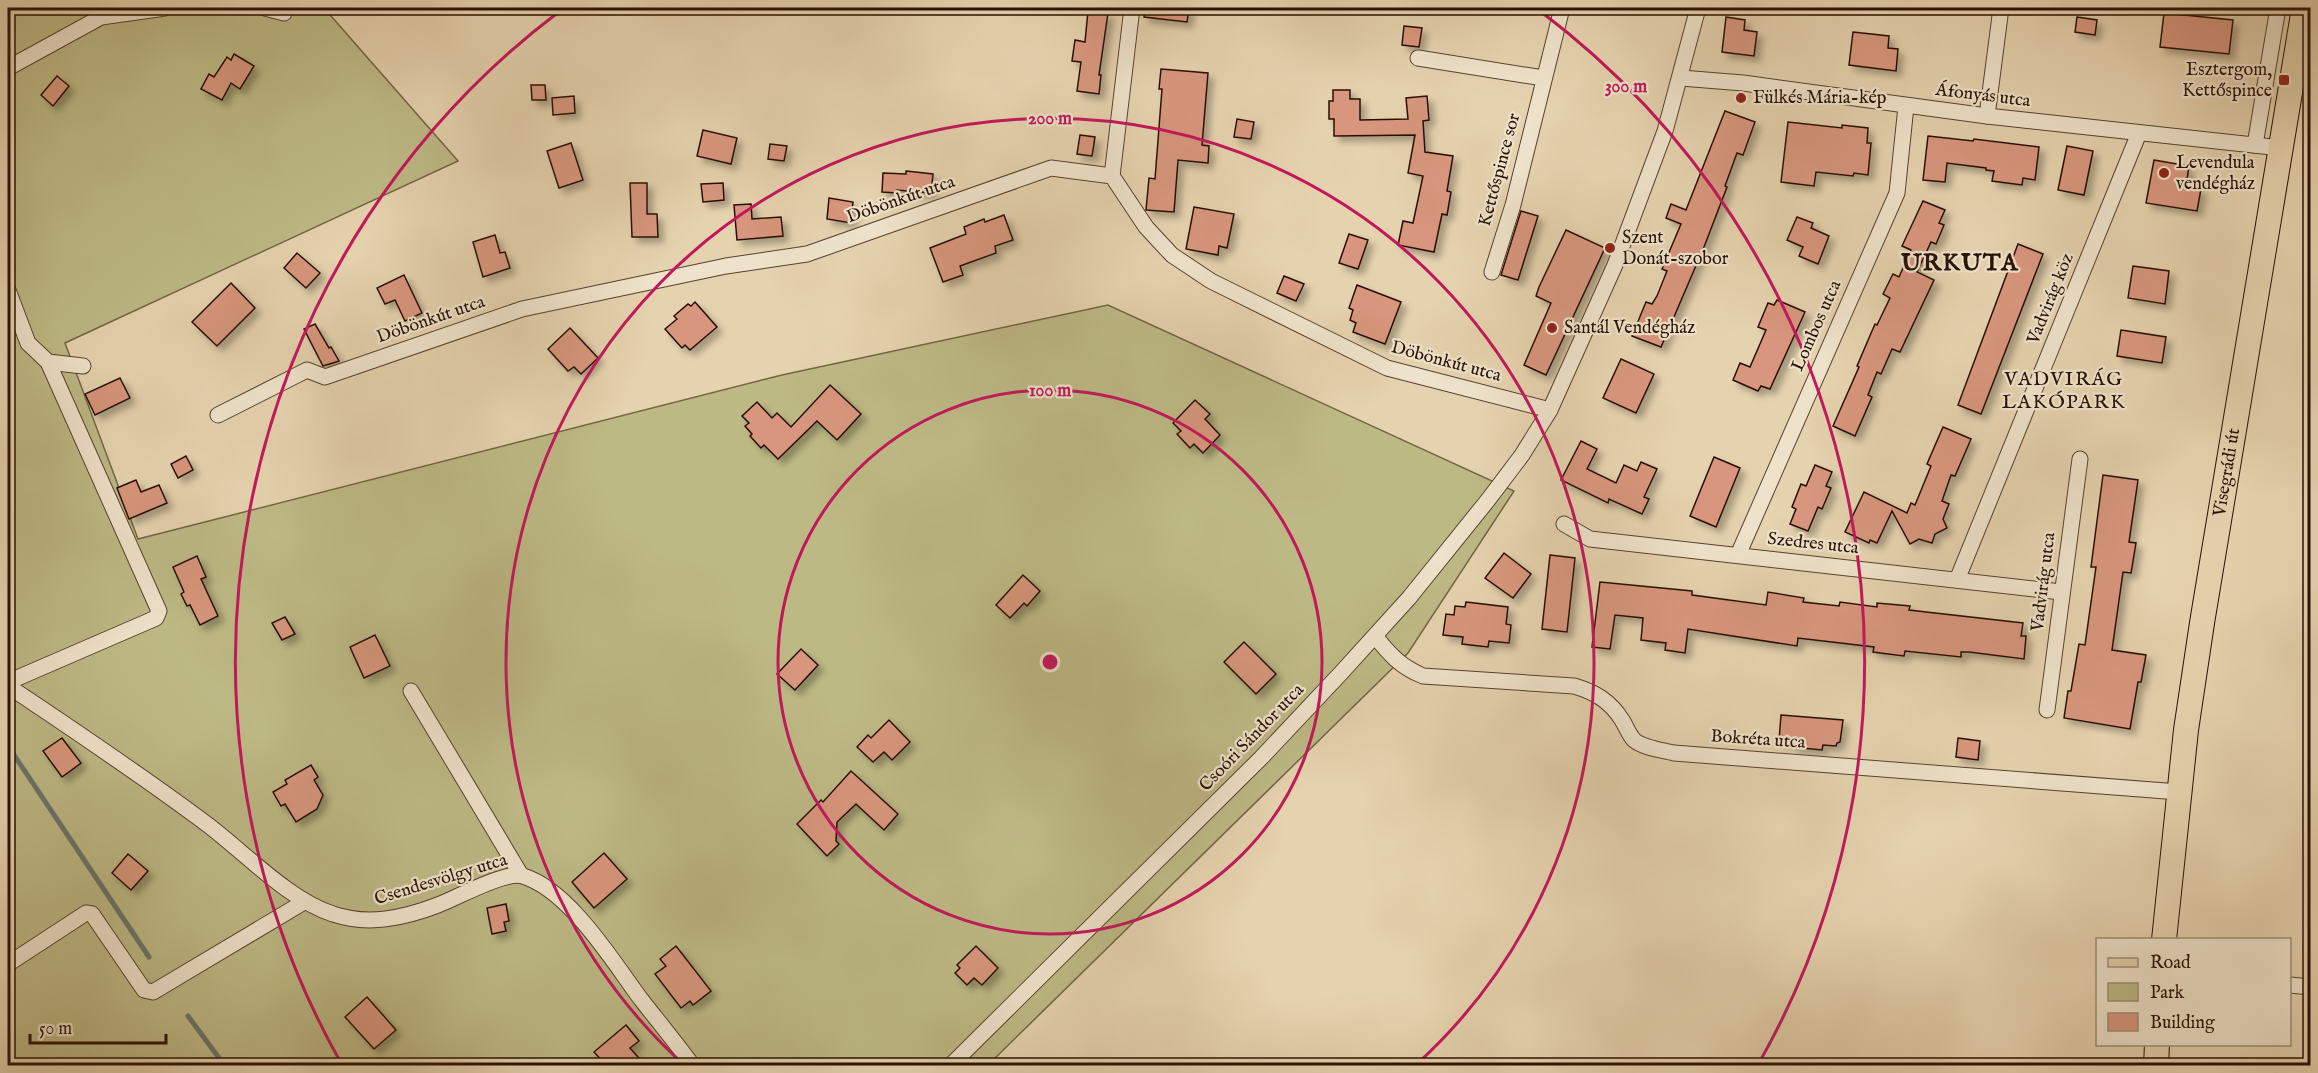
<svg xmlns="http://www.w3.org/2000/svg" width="2318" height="1073" viewBox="0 0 2318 1073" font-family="'IM FELL English',serif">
  <defs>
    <filter id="shadow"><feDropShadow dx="5.5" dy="5.5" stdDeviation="3" flood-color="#0004"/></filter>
  </defs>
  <rect width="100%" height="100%" fill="#e5d2ae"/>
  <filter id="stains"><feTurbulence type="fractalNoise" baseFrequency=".00333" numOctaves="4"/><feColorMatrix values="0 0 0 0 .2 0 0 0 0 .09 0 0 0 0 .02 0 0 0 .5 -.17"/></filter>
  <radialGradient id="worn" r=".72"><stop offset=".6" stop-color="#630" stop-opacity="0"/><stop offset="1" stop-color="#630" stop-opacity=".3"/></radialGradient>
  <path fill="#bdb985" stroke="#736545" stroke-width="1.5" d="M8,8H324L458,161L65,343L138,539L782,375L1108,305L1514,491L1408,653L988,1065H8Z"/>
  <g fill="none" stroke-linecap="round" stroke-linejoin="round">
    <g stroke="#6a746c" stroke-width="5">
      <path d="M8,746L149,957"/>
      <path d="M188,1016L225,1066"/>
    </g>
  </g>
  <g fill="#d7967d" stroke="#291105" stroke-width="1.5" filter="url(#shadow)">
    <path d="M1145,8H1189L1187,22L1144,17Z"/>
    <path d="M1088,11L1108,13L1099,75H1101L1099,94L1077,91L1081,62L1072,61L1075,40L1085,42Z"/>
    <path d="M2164,13L2233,20L2229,54L2160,47Z"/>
    <path d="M1726,17L1745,20L1744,30L1757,32L1754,56L1722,52Z"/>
    <path d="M2077,17L2097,20L2095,35L2075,32Z"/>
    <path d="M1404,26L1422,28L1419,47L1402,45Z"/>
    <path d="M1853,32L1889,36L1888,48L1898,49L1896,71L1849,65Z"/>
    <path d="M234,54L254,66L240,89L231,83L222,100L201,89L209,74L214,77L227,57L231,60Z"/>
    <path d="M1161,69L1208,73L1202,145L1209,146L1208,163L1178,160L1174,212L1146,210L1149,178L1155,179L1162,89H1159Z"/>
    <path d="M57,76L69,86L53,106L41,95Z"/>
    <path d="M531,85H545L546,100H532Z"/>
    <path d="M1333,90H1350V99H1360V120L1408,119L1406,98L1427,96L1429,120L1423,121L1425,152L1453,156L1447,191L1451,192L1447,215L1442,214L1434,252L1398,245L1403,221L1413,223L1423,176L1408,173L1415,135L1334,136V119H1329V101H1333Z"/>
    <path d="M574,96L575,113L553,115L552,98Z"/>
    <path d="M1725,111L1755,122L1743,155L1737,153L1725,186L1727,187L1704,247L1661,347L1632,336L1646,302L1652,304L1657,296L1667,271L1662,269L1681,224L1666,218L1671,204L1686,210Z"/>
    <path d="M1237,119L1254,122L1251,139L1234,137Z"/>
    <path d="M1788,122L1842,128V125L1868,128L1867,143H1871L1868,175L1854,173L1853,176L1816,172L1814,186L1781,182Z"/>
    <path d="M703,130L737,138L731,164L697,156Z"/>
    <path d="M1080,135L1095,137L1092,156L1077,154Z"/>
    <path d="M1928,136L1973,141L1974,139L2039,147L2035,180L2023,178L2022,185L1992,181L1994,171L1986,170V168L1947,163L1945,182L1923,180Z"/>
    <path d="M571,143L583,180L559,188L547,151Z"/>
    <path d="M770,144L787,146L784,161L768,159Z"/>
    <path d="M2067,146L2093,151L2084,195L2058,190Z"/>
    <path d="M2154,160L2189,166L2186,186L2201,189L2197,211L2146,203Z"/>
    <path d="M906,171L933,174L931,193L897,190V193L882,192L883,173L906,174Z"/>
    <path d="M630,183H647V214H657L658,237H632Z"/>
    <path d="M723,183L724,200L703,202L701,184Z"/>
    <path d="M829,198L853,202L851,223L827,219Z"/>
    <path d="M1923,201L1945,210L1939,223L1944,225L1936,244L1931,242L1917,272L1934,280L1900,352L1892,349L1881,374L1877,372L1868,395L1872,397L1855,436L1833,426L1859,367L1857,366L1875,324L1877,325L1890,298L1883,294L1893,274L1899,277L1911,250L1902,246Z"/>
    <path d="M751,204L752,219L781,217L783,236L737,240L734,205Z"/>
    <path d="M1194,207L1234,214L1227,248L1219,246L1218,255L1186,249Z"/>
    <path d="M1521,211L1538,216L1518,280L1501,275Z"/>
    <path d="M1004,215L1013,240L995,246L996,253L960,266L963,275L943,282L930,248L966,234L964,227L984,219L985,222Z"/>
    <path d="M1797,217L1813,223L1811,228L1829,236L1818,264L1799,256L1803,247L1787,240Z"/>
    <path d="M1566,230L1605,248L1546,375L1524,365L1551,303L1536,296L1539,287Z"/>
    <path d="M1349,234L1368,240L1358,269L1339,263Z"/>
    <path d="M495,235L500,253L505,252L510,268L483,277L473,242Z"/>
    <path d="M2018,244L2043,254L1981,414L1958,405Z"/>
    <path d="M297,253L320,273L306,288L284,268Z"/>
    <path d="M2133,266L2169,271L2165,304L2128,298Z"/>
    <path d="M404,275L422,313L405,321L395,300L385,304L377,288Z"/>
    <path d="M1284,276L1304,284L1296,301L1277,293Z"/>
    <path d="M231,283L255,308L217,346L192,322Z"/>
    <path d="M1357,285L1401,302L1385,344L1353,332L1356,323L1350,320L1353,310L1349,308Z"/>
    <path d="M1777,300L1805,312L1770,389L1761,386L1758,391L1733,380L1740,363L1750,367L1766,330L1758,327L1768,303L1774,305Z"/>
    <path d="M695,302L717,327L690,350L685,345L682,348L665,329L677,319L674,316L688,304L691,306Z"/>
    <path d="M315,324L329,348L331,347L339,361L323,366L304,329Z"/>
    <path d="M570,328L598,358L581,374L574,367L568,371L548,349Z"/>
    <path d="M2121,330L2166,337L2162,363L2117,356Z"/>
    <path d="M1621,359L1654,374L1636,413L1603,398Z"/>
    <path d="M120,378L130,398L95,415L85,394Z"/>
    <path d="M830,385L861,414L837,440L817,421L778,459L764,445L761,448L750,436L752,434L745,426L749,423L742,416L757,402L772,418L777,413L791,427Z"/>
    <path d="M1195,400L1210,414L1205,419L1220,435L1203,453L1194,444L1190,448L1177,434L1181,431L1173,423Z"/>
    <path d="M1943,427L1971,439L1955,476L1951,475L1942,501L1949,504L1943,519L1947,528L1935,534L1932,543L1919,539L1910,544L1892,511L1877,543L1870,540L1869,543L1845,532L1864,492L1907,513L1911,503L1915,505L1931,466L1927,464Z"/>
    <path d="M1581,441L1597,449L1587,469L1616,483L1624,465L1637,471L1641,462L1657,469L1644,497L1649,499L1642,514L1609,499L1608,503L1561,480Z"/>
    <path d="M186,456L193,470L178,478L171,464Z"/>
    <path d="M1714,457L1740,468L1716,527L1690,516Z"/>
    <path d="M1815,465L1832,472L1826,486L1831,488L1822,509L1818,507L1808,531L1790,524L1796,509L1792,507L1801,484L1806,486Z"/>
    <path d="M2103,475L2138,480L2129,542L2136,543L2131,573L2123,572L2112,650L2146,655L2141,682H2138L2130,729L2064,718L2068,691H2071L2079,644L2085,645L2096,567H2091Z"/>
    <path d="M136,480L141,492L159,485L167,503L129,519L117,488Z"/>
    <path d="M1504,553L1531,574L1513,598L1485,578Z"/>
    <path d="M1550,555L1575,558L1567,632L1542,629Z"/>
    <path d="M197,556L206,577L201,579L218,616L200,625L190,605L187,606L181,594L184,592L173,567Z"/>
    <path d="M1023,575L1040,591L1027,606L1024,603L1010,618L996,605Z"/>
    <path d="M1600,582L1692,591V595L1766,605L1768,592L1804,598L1803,602L1839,606L1840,602L1877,607V603L1910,606L1909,610L2023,623L2021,636H2026L2024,659L1969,652H1961V657L1905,651L1904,656L1873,652L1874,647L1798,638L1797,646L1688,629L1685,653L1665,650L1666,643L1641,640L1643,618L1615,615L1610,649L1592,647Z"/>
    <path d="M1466,602L1508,607L1506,624L1511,625L1509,643L1489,641L1488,647L1462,644L1463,637L1443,635L1446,614L1454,615L1455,606L1465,607Z"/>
    <path d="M285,617L295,634L282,640L272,623Z"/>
    <path d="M375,635L390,666L364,678L350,647Z"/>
    <path d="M1244,642L1276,674L1256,694L1224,662Z"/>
    <path d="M801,649L818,665L795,690L777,674Z"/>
    <path d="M1781,715L1843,720L1840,742L1837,743L1836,746L1823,745L1822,750L1792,747V742L1779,741Z"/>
    <path d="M889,720L910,742L892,760L884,752L873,762L857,747L868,735L871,738Z"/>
    <path d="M62,738L81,763L62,777L43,751Z"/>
    <path d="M1958,738L1980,741L1978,760L1956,757Z"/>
    <path d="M311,765L318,777L314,780L323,795L317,809L296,822L285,804L281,806L273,792L287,784L285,780Z"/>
    <path d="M851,771L898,814L884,830L856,804L837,822L836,841L839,844L827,856L797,824L821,800L823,802Z"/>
    <path d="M604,853L627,879L594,908L572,882Z"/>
    <path d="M128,854L148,871L131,890L112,873Z"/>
    <path d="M506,904L509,921L504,922L506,931L492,934L487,908Z"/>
    <path d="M676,946L711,991L693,1005L690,1001L681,1008L655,974L666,966L660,959Z"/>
    <path d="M976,946L998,968L982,985L974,978L967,985L955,973L960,968L957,965Z"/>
    <path d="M367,997L396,1030L374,1049L345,1017Z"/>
    <path d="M626,1025L639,1041L630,1048L645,1065H606L594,1052Z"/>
  </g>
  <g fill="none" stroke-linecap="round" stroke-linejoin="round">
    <g stroke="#58412f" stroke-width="17">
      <g id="street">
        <path d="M265,8L284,13"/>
        <path d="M1418,58L1543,78"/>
        <path d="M8,68L101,17L165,8"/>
        <path d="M1681,78L1743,83L1987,116L2281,148"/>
        <path d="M1987,116L2001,8"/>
        <path d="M2255,145L2278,8"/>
        <path d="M1112,176L1132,8"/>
        <path d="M1492,272L1513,205L1562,8"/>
        <path d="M8,290L28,343L48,362L83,366"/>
        <path d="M218,415L307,370L325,377L522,309L726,266L807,254L1051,168L1112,176L1146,227L1172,255L1211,281L1387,368L1550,410"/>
        <path d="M1564,524L1590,539L2061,592"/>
        <path d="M1738,555L1897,193L1906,106"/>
        <path d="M1957,580L2139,133"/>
        <path d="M1375,636C1390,655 1401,667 1423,676L1574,686C1595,692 1610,701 1622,720C1626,726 1629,735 1634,740C1643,748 1662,750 1674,753L2179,792"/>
        <path d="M8,682L156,618L159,611L48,362"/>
        <path d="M8,686C75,731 143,776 208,825C245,853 289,900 333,914C368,926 404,918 438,905C457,898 504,871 523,876C569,890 612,960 640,998C658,1021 676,1043 693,1066"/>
        <path d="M411,691L521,875"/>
        <path d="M2047,710L2080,459"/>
        <path d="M8,964L86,913L92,914L144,990L153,992L304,902"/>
        <path d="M2290,985L2310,987"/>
        <path d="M950,1066L1261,758L1341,673L1409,598L1488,500L1522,455L1550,410L1615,265L1665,131L1698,8"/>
      </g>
    </g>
    <g stroke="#291105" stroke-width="26">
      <g id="primary">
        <path id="s1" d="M2164,940L2186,730L2202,623L2304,8"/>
        <path d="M2156,1066L2157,1044"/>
      </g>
    </g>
    <use href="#street" stroke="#eee2ca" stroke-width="15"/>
    <use href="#primary" stroke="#e5d2ae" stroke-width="24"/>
  </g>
  <g fill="none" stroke="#c2185b" stroke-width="3">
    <circle cx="1050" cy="662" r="272"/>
    <path d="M682 1063A544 544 0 1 1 1418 1063"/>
    <path d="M341 1063A815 815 0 0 1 560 11M1540 11A815 815 0 0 1 1759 1063"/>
  </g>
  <g fill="#8f2418" stroke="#eee2ca" stroke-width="2">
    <rect x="2278" y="74" width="12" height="12" rx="3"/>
    <circle cx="1741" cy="98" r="6"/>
    <circle cx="2164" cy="173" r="6"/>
    <circle cx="1610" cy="248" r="6"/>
    <circle cx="1552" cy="328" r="6"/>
  </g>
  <g text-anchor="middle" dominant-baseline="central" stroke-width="4.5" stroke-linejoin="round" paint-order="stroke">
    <g font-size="18" fill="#291105" stroke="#eee2ca" text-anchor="start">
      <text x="2272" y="70" text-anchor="end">Esztergom,<tspan x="2272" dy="21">Kettőspince</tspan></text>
      <text x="1753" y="98">Fülkés Mária-kép</text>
      <text x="2176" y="163">Levendula<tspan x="2176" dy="21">vendégház</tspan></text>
      <text x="1622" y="238">Szent<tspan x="1622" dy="21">Donát-szobor</tspan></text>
      <text x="1564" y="328">Santál Vendégház</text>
    </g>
    <g font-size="18" fill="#291105" stroke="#eee2ca">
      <text transform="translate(1983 96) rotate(7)">Áfonyás utca</text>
      <text transform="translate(1500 170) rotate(-75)">Kettőspince sor</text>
      <text transform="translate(901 200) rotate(-19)">Döbönkút utca</text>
      <text transform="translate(2051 299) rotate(-68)">Vadvirág köz</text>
      <text transform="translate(431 320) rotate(-19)">Döbönkút utca</text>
      <text transform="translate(1817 326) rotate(-66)">Lombos utca</text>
      <text transform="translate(1446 362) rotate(15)">Döbönkút utca</text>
      <text stroke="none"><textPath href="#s1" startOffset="472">Visegrádi út</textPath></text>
      <text transform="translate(1813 544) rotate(6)">Szedres utca</text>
      <text transform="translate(2044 582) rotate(-83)">Vadvirág utca</text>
      <text transform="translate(1252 738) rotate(-46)">Csoóri Sándor utca</text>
      <text transform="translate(1758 740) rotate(4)">Bokréta utca</text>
      <text transform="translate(441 880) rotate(-17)">Csendesvölgy utca</text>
    </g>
    <g font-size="20" letter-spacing="1.5" fill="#291105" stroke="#eee2ca">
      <text x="2064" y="379">VADVIRÁG<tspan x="2064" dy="23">LAKÓPARK</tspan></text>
    </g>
    <g font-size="24" font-weight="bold" letter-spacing="1.5" fill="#291105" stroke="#eee2ca">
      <text x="1960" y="263">URKUTA</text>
    </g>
  </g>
  <circle cx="1050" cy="662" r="9" fill="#c2185b" stroke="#eee2ca" stroke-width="3"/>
  <g font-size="18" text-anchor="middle" font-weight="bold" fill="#c2185b" stroke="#eee2ca" stroke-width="4.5" stroke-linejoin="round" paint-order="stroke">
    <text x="1626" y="92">300 m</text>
    <text x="1050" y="124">200 m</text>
    <text x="1050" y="396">100 m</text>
  </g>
  <rect width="2318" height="1073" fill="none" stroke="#e5d2ae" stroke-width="30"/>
  <rect x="9" y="9" width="2300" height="1055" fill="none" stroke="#291105" stroke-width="3"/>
  <rect x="15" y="15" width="2288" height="1043" fill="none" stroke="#291105" stroke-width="1.5"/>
  <rect x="2096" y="938" width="195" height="108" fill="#eee2ca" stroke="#9f8e7b" stroke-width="1.5"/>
  <rect x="2108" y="958" width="30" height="9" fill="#e5d2ae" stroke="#9f8e7b" stroke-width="1.5"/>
  <text x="2150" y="968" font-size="18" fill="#291105">Road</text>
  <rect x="2108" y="983" width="30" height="18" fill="#bdb985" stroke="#9f8e7b" stroke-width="1.5"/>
  <text x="2150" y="998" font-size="18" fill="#291105">Park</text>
  <rect x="2108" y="1013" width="30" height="18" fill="#d7967d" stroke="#9f8e7b" stroke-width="1.5"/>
  <text x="2150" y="1028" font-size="18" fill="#291105">Building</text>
  <path d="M30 1034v9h136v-9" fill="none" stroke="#291105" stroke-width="3"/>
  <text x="39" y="1034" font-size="18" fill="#291105" stroke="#eee2ca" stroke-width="4.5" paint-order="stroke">50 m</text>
  <rect width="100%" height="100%" filter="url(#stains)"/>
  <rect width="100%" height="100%" fill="url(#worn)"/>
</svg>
